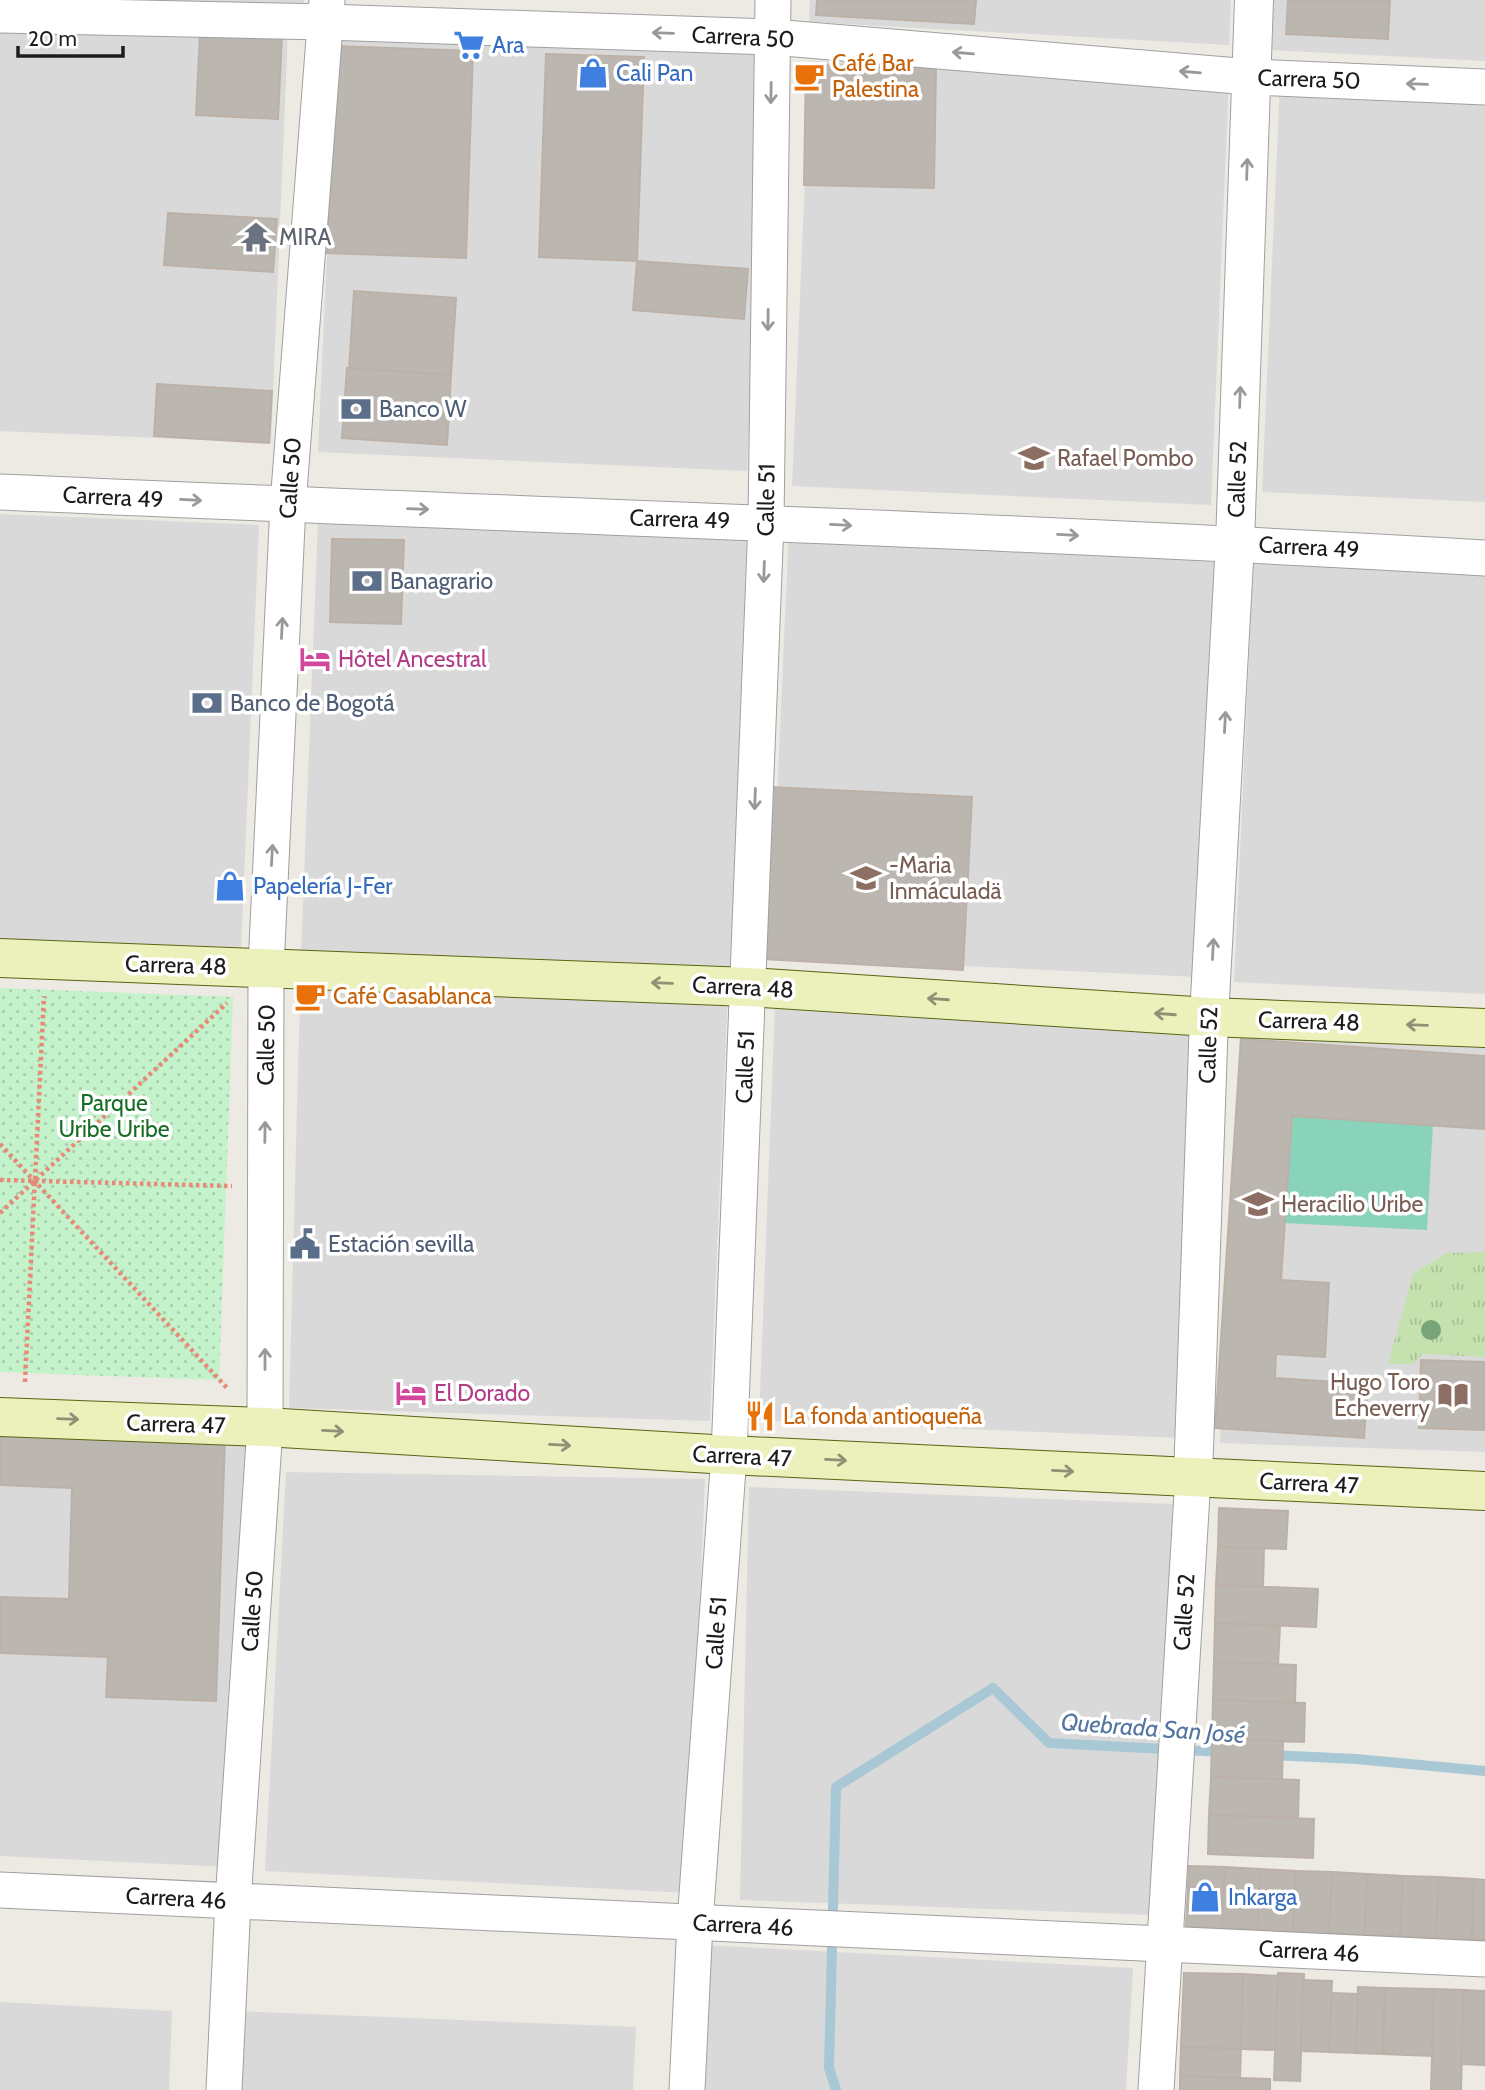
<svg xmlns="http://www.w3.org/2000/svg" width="1485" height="2090" viewBox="0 0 1485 2090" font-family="Cabin,sans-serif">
  <defs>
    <pattern id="grass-tufts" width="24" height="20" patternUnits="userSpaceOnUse" patternTransform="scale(1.75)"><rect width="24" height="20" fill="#c4e1ae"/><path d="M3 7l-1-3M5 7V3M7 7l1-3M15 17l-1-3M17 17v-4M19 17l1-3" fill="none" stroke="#a8c095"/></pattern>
    <pattern id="park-dots" width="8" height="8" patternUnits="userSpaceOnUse" patternTransform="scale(1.75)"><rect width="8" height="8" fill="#c4f2ca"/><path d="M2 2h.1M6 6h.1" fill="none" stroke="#a8cfad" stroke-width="1.8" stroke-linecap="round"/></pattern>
  </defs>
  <rect width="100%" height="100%" fill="#eceae3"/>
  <g fill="#dad9d9">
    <path d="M170,0H304V7Z"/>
    <path d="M810,0H1231L1229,45L809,22Z"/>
    <path d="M1272,0H1485V61L1270,50Z"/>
    <path d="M0,19L288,31L271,443L0,431Z"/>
    <path d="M337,30L765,49L747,471L318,452Z"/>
    <path d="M810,61L1229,78L1211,505L792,486Z"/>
    <path d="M1280,83L1485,92V502L1262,492Z"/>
    <path d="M0,514L259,525L241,950L0,940Z"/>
    <path d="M318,521L747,539L730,971L301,954Z"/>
    <path d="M789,528L1217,547L1198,977L770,957Z"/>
    <path d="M1254,548L1485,559V994L1234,982Z"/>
    <path d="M301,960L728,987L710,1421L289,1408Z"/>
    <path d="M775,1005L1197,1022L1180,1438L759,1420Z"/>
    <path d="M1240,1028L1485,1039V1452L1220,1443Z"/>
    <path d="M0,1423L248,1428L228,1867L0,1856Z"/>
    <path d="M286,1472L705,1479L688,1893L265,1871Z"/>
    <path d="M749,1487L1173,1504L1152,1915L740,1900Z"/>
    <path d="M705,1945L1133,1968L1126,2090H697Z"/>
    <path d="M0,2002L172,2011L169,2090H0Z"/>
    <path d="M210,2010L636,2027L633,2090H207Z"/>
  </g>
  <path fill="url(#grass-tufts)" d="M1485,1252V1357L1422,1354L1413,1364H1388L1413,1274L1446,1253Z"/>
  <path fill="url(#park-dots)" d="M0,988L233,997L219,1380L0,1372Z"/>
  <path fill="#89d3ba" d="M1290,1116L1433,1124L1427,1230L1284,1223Z"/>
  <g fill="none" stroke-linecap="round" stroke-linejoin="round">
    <g stroke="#a8c8d5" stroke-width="10">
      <path d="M1271,1755L1356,1759L1485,1771"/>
      <path d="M836,2090L829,2068L836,1787L993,1688L1049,1743L1223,1752"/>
    </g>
  </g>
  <g fill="#bcb6b0" stroke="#bcb1a7" stroke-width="2">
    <path d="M817,0H976L974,24L816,15Z"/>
    <path d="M1288,0H1390L1388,39L1286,34Z"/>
    <path d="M200,33L282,36L278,119L196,115Z"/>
    <path d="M334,46L473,51L466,258L326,253Z"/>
    <path d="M546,54L644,57L637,261L539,257Z"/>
    <path d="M806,65L936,67L934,188L804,185Z"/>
    <path d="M168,213L277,219L273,272L164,265Z"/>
    <path d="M637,261L748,269L744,319L633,310Z"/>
    <path d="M354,291L456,298L451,375L349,369Z"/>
    <path d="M347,368L451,375L447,445L342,438Z"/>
    <path d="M157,384L272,391L269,443L154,436Z"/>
    <path d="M332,539L404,540L401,624L330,622Z"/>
    <path d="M770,787L972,797L963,970L760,959Z"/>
    <path d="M1241,1039L1485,1056V1129L1292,1116L1281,1280L1329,1283L1325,1357L1276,1354L1275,1378L1368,1384L1364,1438L1215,1428Z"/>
    <path d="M1421,1360L1485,1362V1430L1419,1428Z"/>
    <path d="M0,1430L225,1438L216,1701L106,1697L108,1657L0,1653V1597L69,1599L72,1488L0,1485Z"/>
    <path d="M1219,1508L1288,1511L1286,1549L1218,1547Z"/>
    <path d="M1218,1547L1264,1548L1263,1587L1216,1585Z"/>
    <path d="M1216,1585L1318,1589L1316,1627L1215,1623Z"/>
    <path d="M1215,1623L1280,1626L1278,1664L1214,1662Z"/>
    <path d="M1214,1662L1296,1665L1295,1703L1213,1700Z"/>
    <path d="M1213,1700L1305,1703L1304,1742L1212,1739Z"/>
    <path d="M1212,1739L1283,1741L1282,1780L1211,1777Z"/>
    <path d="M1211,1777L1299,1780L1298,1818L1209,1815Z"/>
    <path d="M1209,1815L1314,1819L1313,1858L1208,1854Z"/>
    <path d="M1189,1866L1225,1867L1222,1928L1186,1927Z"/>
    <path d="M1225,1867L1260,1869L1258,1930L1222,1928Z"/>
    <path d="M1260,1869L1296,1871L1293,1932L1258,1930Z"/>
    <path d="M1296,1871L1332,1872L1329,1933L1293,1932Z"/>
    <path d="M1332,1872L1367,1874L1365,1935L1329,1933Z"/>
    <path d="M1367,1874L1403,1876L1400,1936L1365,1935Z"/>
    <path d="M1403,1876L1439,1877L1436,1938L1400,1936Z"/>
    <path d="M1439,1877L1474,1879L1472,1940L1436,1938Z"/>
    <path d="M1474,1879L1485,1880V1940H1472Z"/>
    <path d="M1184,1973L1243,1974L1241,2049L1181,2047Z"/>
    <path d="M1278,1973L1304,1974L1300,2081L1274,2080Z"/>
    <path d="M1243,1974L1278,1976L1275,2050L1241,2049Z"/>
    <path d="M1303,1980L1332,1981L1329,2052L1301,2051Z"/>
    <path d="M1358,1987L1385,1988L1383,2054L1356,2053Z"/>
    <path d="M1385,1988L1434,1989L1432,2056L1383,2054Z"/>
    <path d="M1434,1989L1464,1990L1461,2090H1431Z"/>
    <path d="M1464,1990L1485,1991V2065L1461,2064Z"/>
    <path d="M1332,1993L1358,1994L1356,2053L1329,2052Z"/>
    <path d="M1181,2047L1241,2049L1240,2078L1180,2076Z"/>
    <path d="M1180,2076L1270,2079V2090H1180Z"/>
  </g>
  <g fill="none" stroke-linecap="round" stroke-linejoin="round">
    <g stroke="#a0a0a0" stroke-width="37">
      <g id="minor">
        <path d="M0,15L326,22L772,37L1250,77L1485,87"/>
        <path d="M0,492C495,514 990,529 1485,558"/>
        <path d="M0,1890L1485,1959"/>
        <path d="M224,2090L233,1901L265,1427L266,967L288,504L327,0"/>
        <path d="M687,2090L695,1922L729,1455L766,522L773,0"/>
        <path d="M1156,2090L1193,1477"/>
      </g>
    </g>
    <g stroke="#a0a0a0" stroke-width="40">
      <path id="tertiary" d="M1193,1477L1209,1017L1235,543L1254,0"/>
    </g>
    <g stroke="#586511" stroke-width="40">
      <g id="secondary">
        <path d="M0,958L748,987L1209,1017L1485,1028"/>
        <path d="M0,1417L265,1427L729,1455L1485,1491"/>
      </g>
    </g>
    <g stroke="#e98977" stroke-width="4.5" stroke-dasharray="3.5 3.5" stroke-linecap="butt">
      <path d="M0,1144L228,1389"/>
      <path d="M0,1180L232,1186"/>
      <path d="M0,1213L227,1003"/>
      <path d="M25,1382L44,996"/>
    </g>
    <use href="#minor" stroke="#fff" stroke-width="35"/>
    <use href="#tertiary" stroke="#fff" stroke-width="38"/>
    <use href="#secondary" stroke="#ecf1bc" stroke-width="38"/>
  </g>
  <circle fill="#77a579" cx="1431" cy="1330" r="10"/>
  <defs><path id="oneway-shaft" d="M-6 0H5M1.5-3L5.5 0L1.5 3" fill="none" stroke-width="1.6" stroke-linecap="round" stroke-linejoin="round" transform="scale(1.75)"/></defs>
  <g stroke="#999">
    <use href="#oneway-shaft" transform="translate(663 33) rotate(-178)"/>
    <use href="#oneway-shaft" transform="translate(963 53) rotate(-175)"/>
    <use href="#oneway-shaft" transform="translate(1190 72) rotate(-175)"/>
    <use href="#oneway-shaft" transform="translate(1417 84) rotate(-178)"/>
    <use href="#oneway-shaft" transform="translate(771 93) rotate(91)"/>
    <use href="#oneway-shaft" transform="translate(1247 169) rotate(-88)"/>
    <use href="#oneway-shaft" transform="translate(768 320) rotate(91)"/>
    <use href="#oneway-shaft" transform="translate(1240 397) rotate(-88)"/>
    <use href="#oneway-shaft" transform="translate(191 500) rotate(3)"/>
    <use href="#oneway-shaft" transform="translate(418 509) rotate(2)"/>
    <use href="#oneway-shaft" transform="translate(841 525) rotate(3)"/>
    <use href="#oneway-shaft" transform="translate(1068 535) rotate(3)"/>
    <use href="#oneway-shaft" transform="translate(764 572) rotate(92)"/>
    <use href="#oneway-shaft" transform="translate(282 628) rotate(-87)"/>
    <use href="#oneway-shaft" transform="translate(1225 722) rotate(-87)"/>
    <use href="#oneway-shaft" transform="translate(755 799) rotate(92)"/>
    <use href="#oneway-shaft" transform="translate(272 855) rotate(-87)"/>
    <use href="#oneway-shaft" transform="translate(1213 949) rotate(-87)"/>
    <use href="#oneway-shaft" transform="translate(265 1132) rotate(-89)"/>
    <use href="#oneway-shaft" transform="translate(265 1359) rotate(-90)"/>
  </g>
  <g stroke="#8e9174">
    <use href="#oneway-shaft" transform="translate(662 983) rotate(-178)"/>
    <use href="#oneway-shaft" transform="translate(938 999) rotate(-176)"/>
    <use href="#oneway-shaft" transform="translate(1165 1014) rotate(-176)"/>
    <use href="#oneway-shaft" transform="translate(1417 1025) rotate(-178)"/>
    <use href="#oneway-shaft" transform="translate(68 1419) rotate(2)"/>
    <use href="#oneway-shaft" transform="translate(333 1431) rotate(3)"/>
    <use href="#oneway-shaft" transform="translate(560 1445) rotate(3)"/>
    <use href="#oneway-shaft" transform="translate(836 1460) rotate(3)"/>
    <use href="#oneway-shaft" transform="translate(1063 1471) rotate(3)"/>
  </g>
  <defs>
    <g id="supermarket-bare" transform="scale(2.415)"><path d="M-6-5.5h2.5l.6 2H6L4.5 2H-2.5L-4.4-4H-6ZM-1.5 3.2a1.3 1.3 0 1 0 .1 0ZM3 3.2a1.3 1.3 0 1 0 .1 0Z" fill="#3f7fe0" stroke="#fff" stroke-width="2.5" paint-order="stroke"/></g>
    <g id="shop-bare" transform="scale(2.415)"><path d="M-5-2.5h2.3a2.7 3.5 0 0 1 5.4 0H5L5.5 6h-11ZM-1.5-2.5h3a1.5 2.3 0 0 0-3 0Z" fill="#3f7fe0" stroke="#fff" stroke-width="2.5" paint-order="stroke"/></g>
    <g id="cafe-bare" transform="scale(2.415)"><path d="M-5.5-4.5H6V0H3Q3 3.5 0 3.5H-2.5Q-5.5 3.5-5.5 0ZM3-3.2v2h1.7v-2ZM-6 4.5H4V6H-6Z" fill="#e8710a" stroke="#fff" stroke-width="2.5" paint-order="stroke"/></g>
    <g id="temple-bare" transform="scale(2.415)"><path d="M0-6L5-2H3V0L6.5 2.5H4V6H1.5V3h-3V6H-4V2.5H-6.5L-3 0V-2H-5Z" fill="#6b7280" stroke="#fff" stroke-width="2.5" paint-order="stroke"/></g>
    <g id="bank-bare" transform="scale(2.415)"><path d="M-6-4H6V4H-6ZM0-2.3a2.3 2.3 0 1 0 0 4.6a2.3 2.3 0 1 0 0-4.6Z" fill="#5c6f8a" stroke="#fff" stroke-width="2.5" paint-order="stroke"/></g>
    <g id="school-bare" transform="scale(2.415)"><path d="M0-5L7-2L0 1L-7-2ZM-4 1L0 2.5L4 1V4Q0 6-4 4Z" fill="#8d6e63" stroke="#fff" stroke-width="2.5" paint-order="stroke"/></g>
    <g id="hotel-bare" transform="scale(2.415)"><path d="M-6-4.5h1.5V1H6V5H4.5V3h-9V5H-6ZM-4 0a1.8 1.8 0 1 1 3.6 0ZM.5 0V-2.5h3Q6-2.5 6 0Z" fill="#d1479c" stroke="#fff" stroke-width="2.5" paint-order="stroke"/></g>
    <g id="civic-bare" transform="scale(2.415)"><path d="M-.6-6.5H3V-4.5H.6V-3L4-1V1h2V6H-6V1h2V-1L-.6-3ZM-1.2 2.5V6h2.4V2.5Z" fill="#5c6f8a" stroke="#fff" stroke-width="2.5" paint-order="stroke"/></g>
    <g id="library-bare" transform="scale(2.415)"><path d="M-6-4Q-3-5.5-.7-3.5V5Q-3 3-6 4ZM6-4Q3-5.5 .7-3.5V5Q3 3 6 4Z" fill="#8d6e63" stroke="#fff" stroke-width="2.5" paint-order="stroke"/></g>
    <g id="restaurant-bare" transform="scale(2.415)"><path d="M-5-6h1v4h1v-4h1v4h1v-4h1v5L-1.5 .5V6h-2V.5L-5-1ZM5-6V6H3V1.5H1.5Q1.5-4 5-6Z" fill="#e8710a" stroke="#fff" stroke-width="2.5" paint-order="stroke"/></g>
  </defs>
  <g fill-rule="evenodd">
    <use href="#supermarket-bare" x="469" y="45"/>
    <use href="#shop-bare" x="593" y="73"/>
    <use href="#cafe-bare" x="809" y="76"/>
    <use href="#temple-bare" x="256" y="237"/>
    <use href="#bank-bare" x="356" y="409"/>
    <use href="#school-bare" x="1034" y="458"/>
    <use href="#bank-bare" x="367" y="581"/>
    <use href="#hotel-bare" x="315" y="659"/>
    <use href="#bank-bare" x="207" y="703"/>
    <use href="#school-bare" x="866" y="878"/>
    <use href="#shop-bare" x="230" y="886"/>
    <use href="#cafe-bare" x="310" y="996"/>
    <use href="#school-bare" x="1258" y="1204"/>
    <use href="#civic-bare" x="305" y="1244"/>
    <use href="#hotel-bare" x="411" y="1393"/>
    <use href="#library-bare" x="1453" y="1395"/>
    <use href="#restaurant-bare" x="760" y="1416"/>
    <use href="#shop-bare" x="1205" y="1897"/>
  </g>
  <g text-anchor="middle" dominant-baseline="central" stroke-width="7" stroke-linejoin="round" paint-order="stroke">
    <g font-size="23" fill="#1c1c1c" stroke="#fff">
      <text transform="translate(743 37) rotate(3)">Carrera 50</text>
      <text transform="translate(1309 79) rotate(2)">Carrera 50</text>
      <text transform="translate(290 478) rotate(-86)">Calle 50</text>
      <text transform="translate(1237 479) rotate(-88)">Calle 52</text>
      <text transform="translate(113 497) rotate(3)">Carrera 49</text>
      <text transform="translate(766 500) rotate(-89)">Calle 51</text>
      <text transform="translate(680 519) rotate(2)">Carrera 49</text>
      <text transform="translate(1309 547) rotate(3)">Carrera 49</text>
      <text transform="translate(176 965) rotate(2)">Carrera 48</text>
      <text transform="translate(743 987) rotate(3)">Carrera 48</text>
      <text transform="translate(1309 1021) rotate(2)">Carrera 48</text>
      <text transform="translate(266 1045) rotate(-89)">Calle 50</text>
      <text transform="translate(1208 1045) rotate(-88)">Calle 52</text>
      <text transform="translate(745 1067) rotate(-88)">Calle 51</text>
      <text transform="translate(176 1424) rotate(2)">Carrera 47</text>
      <text transform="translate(742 1456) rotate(3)">Carrera 47</text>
      <text transform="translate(1309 1483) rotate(3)">Carrera 47</text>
      <text transform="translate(252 1611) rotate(-86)">Calle 50</text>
      <text transform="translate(1184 1612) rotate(-86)">Calle 52</text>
      <text transform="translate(716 1633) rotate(-86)">Calle 51</text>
      <text transform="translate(176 1898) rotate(3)">Carrera 46</text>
      <text transform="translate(743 1925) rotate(3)">Carrera 46</text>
      <text transform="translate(1309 1951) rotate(3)">Carrera 46</text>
    </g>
    <g font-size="23" fill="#366cbe" stroke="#fff" text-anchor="start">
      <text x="492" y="45">Ara</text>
      <text x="616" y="73">Cali Pan</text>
      <text x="253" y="886">Papelería J-Fer</text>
      <text x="1228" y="1897">Inkarga</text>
    </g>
    <g font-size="23" fill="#c56008" stroke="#fff" text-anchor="start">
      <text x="832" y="63">Café Bar<tspan x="832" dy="26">Palestina</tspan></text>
      <text x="333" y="996">Café Casablanca</text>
      <text x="783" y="1416">La fonda antioqueña</text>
    </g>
    <g font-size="23" fill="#5b616d" stroke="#fff" text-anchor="start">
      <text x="279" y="237">MIRA</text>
    </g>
    <g font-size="23" fill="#4e5e75" stroke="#fff" text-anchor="start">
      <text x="379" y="409">Banco W</text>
      <text x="390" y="581">Banagrario</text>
      <text x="230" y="703">Banco de Bogotá</text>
      <text x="328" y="1244">Estación sevilla</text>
    </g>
    <g font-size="23" fill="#785e54" stroke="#fff" text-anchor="start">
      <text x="1057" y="458">Rafael Pombo</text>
      <text x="889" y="865">-Maria<tspan x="889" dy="26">Inmáculadä</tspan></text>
      <text x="1281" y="1204">Heracilio Uribe</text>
      <text x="1430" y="1382" text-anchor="end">Hugo Toro<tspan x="1430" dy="26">Echeverry</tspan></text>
    </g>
    <g font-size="23" fill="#b23c85" stroke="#fff" text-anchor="start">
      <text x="338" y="659">Hôtel Ancestral</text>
      <text x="434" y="1393">El Dorado</text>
    </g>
    <g font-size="23" fill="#176d23" stroke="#fff">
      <text x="114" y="1103">Parque<tspan x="114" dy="26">Uribe Uribe</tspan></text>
    </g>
    <g font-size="24" font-style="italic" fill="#5476a0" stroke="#fff">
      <text transform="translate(1153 1728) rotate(4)">Quebrada San José</text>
    </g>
  </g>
  <path d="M18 46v10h105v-10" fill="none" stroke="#1c1c1c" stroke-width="3.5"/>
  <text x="28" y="46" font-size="21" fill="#1c1c1c" stroke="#ffffff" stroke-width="5" paint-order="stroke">20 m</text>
</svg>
